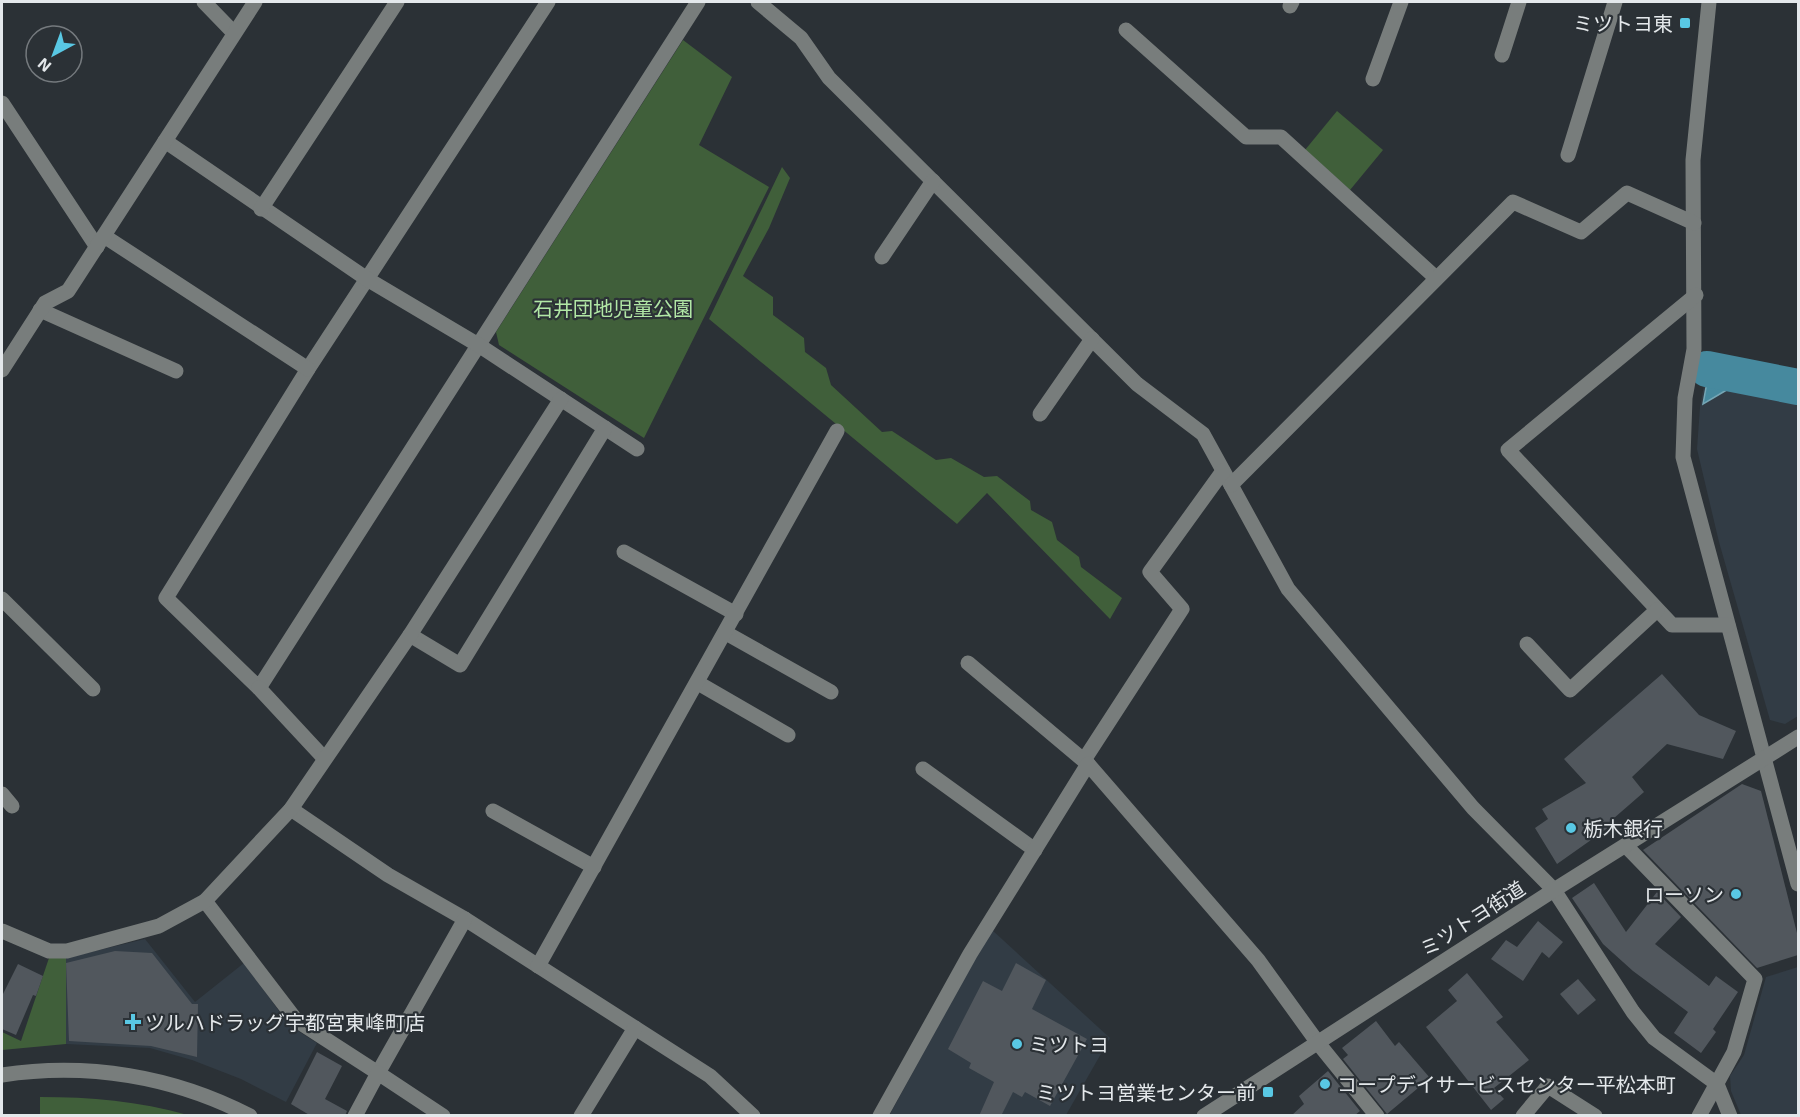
<svg xmlns="http://www.w3.org/2000/svg" width="1800" height="1117" viewBox="0 0 1800 1117" font-family="'Exo 2','Noto Sans JP',sans-serif">
  <rect width="100%" height="100%" fill="#2b3136"/>
  <g fill="#323c45">
    <path d="M1707,369L1798,387V716L1785,724L1770,720L1719,542L1697,449L1700,407Z"/>
    <path d="M991,929L1110,1038L1066,1115L889,1116Z"/>
    <path d="M145,939L195,1002L244,963L290,1026L317,1043L286,1102L241,1079L192,1060L150,1048L66,1044V958Z"/>
    <path d="M1798,967V1115H1741L1731,1091L1730,1076L1744,1055L1766,977Z"/>
  </g>
  <g fill="#405f3a">
    <path d="M683,40L732,77L699,145L769,187L644,438L499,345L496,332Z"/>
    <path d="M1337,111L1383,150L1350,190L1305,150Z"/>
    <path d="M782,167L790,178L769,228L743,276L773,297V315L804,338L805,352L826,368L831,385L882,432L892,431L936,460L951,458L984,477L997,476L1030,501L1031,510L1052,522L1057,540L1079,557L1081,567L1122,598L1110,619L987,493L957,524L709,319Z"/>
    <path d="M49,958H66V1044L2,1050V1032L21,1041Z"/>
    <path d="M40,1097C91,1097 138,1101 188,1115H40Z"/>
  </g>
  <path fill="#46899e" stroke="#75a6b5" stroke-width="1.5" d="M1709,371L1747,378L1703,404Z"/>
  <g fill="none" stroke-linecap="round" stroke-linejoin="round">
    <path stroke="#46899e" stroke-width="36" d="M1707,369L1798,387"/>
  </g>
  <g fill="#51575d">
    <path d="M1662,674L1699,715L1736,731L1723,759L1667,744L1632,777L1644,792L1606,825L1608,828L1557,864L1535,828L1548,819L1542,809L1586,783L1564,759Z"/>
    <path d="M1742,784L1761,791L1798,937V955L1757,968L1643,850Z"/>
    <path d="M1594,883L1626,932L1657,892L1681,917L1655,944L1709,986L1716,976L1738,992L1713,1029L1716,1032L1701,1053L1674,1033L1688,1012L1633,971L1603,944L1572,898Z"/>
    <path d="M1538,921L1563,942L1549,958L1542,952L1523,981L1491,959L1506,940L1517,947Z"/>
    <path d="M115,951L152,953L192,1004H198L197,1057L151,1046L69,1041L66,963Z"/>
    <path d="M1016,963L1046,980L1032,1009L1087,1039L1050,1106L1025,1092L1022,1097L1013,1092L1001,1116H979L994,1082L969,1068L971,1063L948,1049L983,981L1002,991Z"/>
    <path d="M18,964L43,976L36,996L33,995L16,1035L2,1029V996Z"/>
    <path d="M1467,973L1503,1017L1496,1022L1529,1060L1494,1088L1504,1099L1491,1110L1426,1027L1457,1001L1448,990Z"/>
    <path d="M1578,979L1596,1000L1578,1015L1560,994Z"/>
    <path d="M1376,1021L1395,1046L1399,1042L1430,1078L1387,1114L1343,1059L1348,1055L1342,1048Z"/>
    <path d="M317,1052L342,1066L325,1099L347,1111L345,1116H311L291,1104Z"/>
    <path d="M1328,1071L1360,1111L1354,1116H1291L1304,1104L1299,1096Z"/>
  </g>
  <g fill="none" stroke-linecap="round" stroke-linejoin="round">
    <g stroke="#787d7c" stroke-width="15">
      <path d="M204,2L234,33"/>
      <path d="M548,2L308,369L166,598L259,688L698,2"/>
      <path d="M758,2L801,38L829,78L1137,384L1203,434L1288,589L1473,808L1554,890L1633,1012L1654,1038L1717,1084L1730,1116"/>
      <path d="M1709,2L1693,160L1694,349L1685,398L1683,457L1798,884"/>
      <path d="M1290,6L1292,2"/>
      <path d="M1126,30L1246,137H1281L1436,278"/>
      <path d="M1502,55L1519,2"/>
      <path d="M1373,79L1401,2"/>
      <path d="M2,103L97,247"/>
      <path d="M165,141L367,279L480,346L637,449"/>
      <path d="M1568,155L1615,2"/>
      <path d="M261,209L397,2"/>
      <path d="M104,236L308,369"/>
      <path d="M882,257L933,181"/>
      <path d="M1696,295L1508,450L1672,625H1728"/>
      <path d="M40,310L176,371"/>
      <path d="M2,370L45,303L68,291L255,2"/>
      <path d="M1040,414L1092,339"/>
      <path d="M1231,485L1513,202L1581,232L1627,193L1694,223"/>
      <path d="M624,552L736,614"/>
      <path d="M2,599L93,689"/>
      <path d="M726,633L831,692"/>
      <path d="M410,635L460,665L605,428"/>
      <path d="M1527,644L1570,690L1657,610"/>
      <path d="M968,663L1088,764"/>
      <path d="M698,683L788,735"/>
      <path d="M259,688L323,757"/>
      <path d="M1084,760L1182,609L1150,572L1223,471"/>
      <path d="M923,769L1035,850"/>
      <path d="M2,794L12,806"/>
      <path d="M291,809L388,875L465,919L710,1076L753,1116"/>
      <path d="M493,811L594,867"/>
      <path d="M1627,847L1755,979L1734,1052L1699,1116"/>
      <path d="M205,901L296,1020L378,1073L465,919"/>
      <path d="M2,931L49,951H67L159,926L205,901L291,809L410,635L561,399"/>
      <path d="M538,966L837,431"/>
      <path d="M2,1075C87,1062 173,1076 250,1116"/>
      <path d="M355,1116L378,1073L443,1116"/>
      <path d="M581,1116L635,1028"/>
      <path d="M880,1116L970,954L1088,764L1258,960L1318,1043L1377,1116"/>
      <path d="M1204,1116L1554,890L1798,737"/>
      <path d="M1523,1116L1548,1086L1595,1116"/>
    </g>
  </g>
  <g fill="#59c8e4" stroke="#2b3136" stroke-width="2">
    <rect x="1679" y="17" width="12" height="12" rx="3"/>
    <circle cx="1571" cy="828" r="6"/>
    <circle cx="1736" cy="894" r="6"/>
    <path d="M130 1013h6v6h6v6h-6v6h-6v-6h-6v-6h6z"/>
    <circle cx="1017" cy="1044" r="6"/>
    <circle cx="1325" cy="1084" r="6"/>
    <rect x="1262" y="1086" width="12" height="12" rx="3"/>
  </g>
  <g text-anchor="middle" dominant-baseline="central" stroke-width="4.5" stroke-linejoin="round" paint-order="stroke">
    <g font-size="20" fill="#e4e8eb" stroke="#2b3136" text-anchor="start">
      <text x="1673" y="23" text-anchor="end">ミツトヨ東</text>
      <text x="1583" y="828">栃木銀行</text>
      <text x="1724" y="894" text-anchor="end">ローソン</text>
      <text x="145" y="1022">ツルハドラッグ宇都宮東峰町店</text>
      <text x="1029" y="1044">ミツトヨ</text>
      <text x="1337" y="1084">コープデイサービスセンター平松本町</text>
      <text x="1256" y="1092" text-anchor="end">ミツトヨ営業センター前</text>
    </g>
    <g font-size="20" fill="#b1e7a5" stroke="#2b3136">
      <text x="613" y="308">石井団地児童公園</text>
    </g>
    <g font-size="20" fill="#e4e8eb" stroke="#2b3136">
      <text transform="translate(1472 918) rotate(-33)">ミツトヨ街道</text>
    </g>
  </g>
  <rect width="1800" height="1117" fill="none" stroke="#e4e8eb" stroke-width="6"/>
  <g transform="translate(54 54) rotate(221)"><circle r="28" fill="#2b3136" stroke="#757a7e" stroke-width="1.5"/>
  <path d="M0-4.5L10 22L0 15L-10 22Z" fill="#59c8e4"/>
  <text y="-9" font-size="16" font-weight="bold" text-anchor="middle" fill="#e4e8eb">N</text>
  </g>
</svg>
